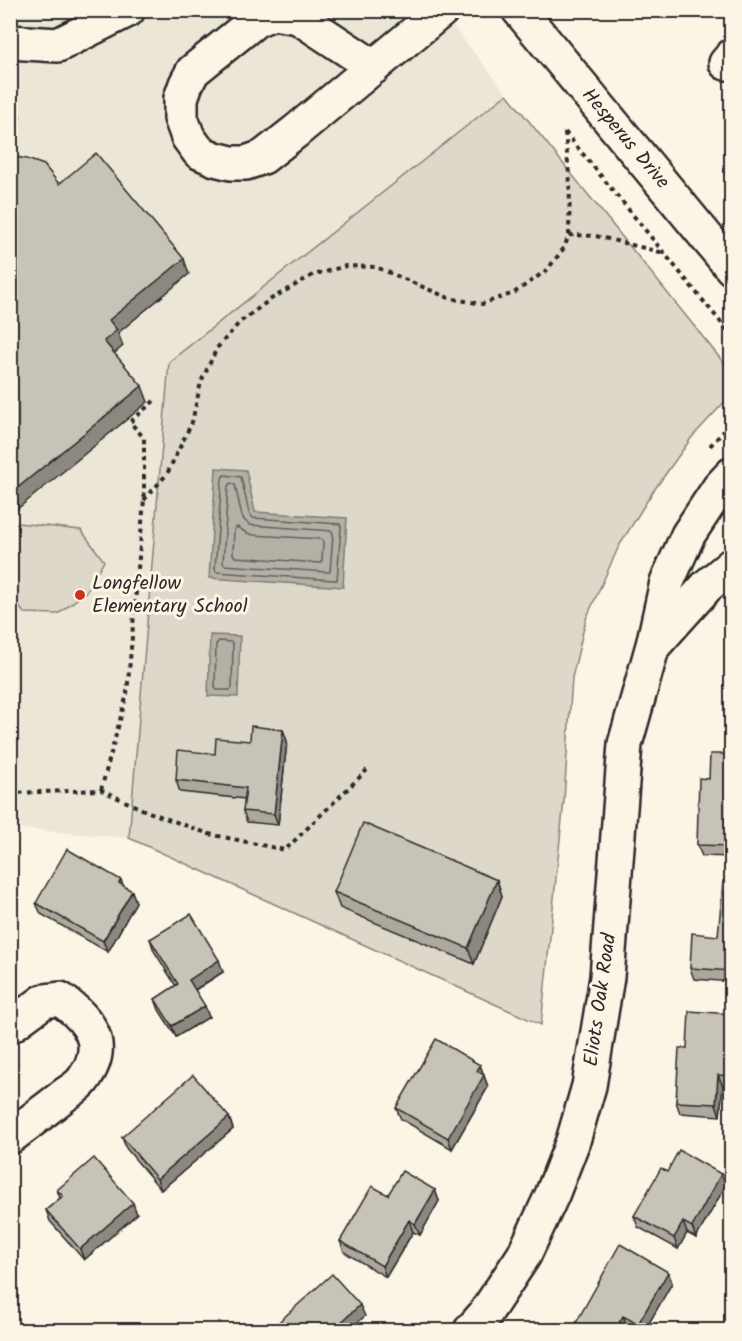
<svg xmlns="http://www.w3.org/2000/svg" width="742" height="1341" viewBox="0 0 742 1341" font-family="Kalam,sans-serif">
  <rect width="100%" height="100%" fill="#fcf5e5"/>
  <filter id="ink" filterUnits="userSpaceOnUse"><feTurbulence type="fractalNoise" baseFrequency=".0167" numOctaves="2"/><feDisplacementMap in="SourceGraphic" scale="12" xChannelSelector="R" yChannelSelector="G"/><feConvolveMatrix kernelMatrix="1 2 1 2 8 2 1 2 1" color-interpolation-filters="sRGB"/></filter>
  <g filter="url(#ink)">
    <path fill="#ece6d7" d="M10,11H441L507,94L169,362L129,838L11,828Z"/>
    <g fill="#ded8ca" stroke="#84827a" stroke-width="1.5">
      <path d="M507,94L732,373L731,395L692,437L652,493L619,546L586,619L572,678L564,800L541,1025L129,838L169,362Z"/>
      <path d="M18,523L81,530L104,561L87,591L58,614L24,613L11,596V529Z"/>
    </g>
    <g fill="#b4b0a5" stroke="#7d7b74" stroke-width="1.5">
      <path d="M216,468L246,470L255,512L347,518L343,587L209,578Z"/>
      <path d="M210,635L240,636L238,697L208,696Z"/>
    </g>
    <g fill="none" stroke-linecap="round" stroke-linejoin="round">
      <g stroke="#62605c" stroke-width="1.5">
        <path d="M224,475L241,477L249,513L253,518L340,524L341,527L337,580H334L216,572L215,569L222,478Z"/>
        <path d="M231,483L235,485L242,516L245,521L250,525L332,531L333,534L330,572H327L224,565L223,562L228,486Z"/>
        <path d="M237,527L247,533L253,535L321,539L323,542L322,561L319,563L235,557L233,554L234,530Z"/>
        <path d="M219,641L231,642L233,644L232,688L230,690H217L215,688L216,644Z"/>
      </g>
      <g stroke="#2b2b2b" stroke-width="38">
        <g id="minor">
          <path d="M519,10L732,268"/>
          <path d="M10,42L58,45L128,10"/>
          <path d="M726,63L732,56"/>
          <path d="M374,67L298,17L273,13L256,20L193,71L186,84L181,98V118L188,137L199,152L215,159L231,163H246L263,157L295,132L442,10"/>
          <path d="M655,644L707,586L732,565"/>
          <path d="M10,1026L44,1001L60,999C90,1020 109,1045 83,1080C78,1087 68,1092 62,1097C45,1110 28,1124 10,1137"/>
          <path d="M471,1330L485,1314L524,1255L552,1195L573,1141L589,1086L607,977L625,744L653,645L667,582L688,535L719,488L732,474"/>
        </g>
      </g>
      <g stroke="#2b2b2b" stroke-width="4" stroke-dasharray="4.5 4.5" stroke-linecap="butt">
        <path d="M565,132L732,336"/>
        <path d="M730,176L732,174"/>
        <path d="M569,235L596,236L664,253"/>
        <path d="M710,446L732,422"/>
        <path d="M144,500L167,474L192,422L201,382L217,348L240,322L271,299L313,275L346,266L376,267L449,298L482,304L514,293L547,270L564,248L569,235L570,185L565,132"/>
        <path d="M101,790L127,694L144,500V438L130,422L154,401"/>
        <path d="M10,793L101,790L146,811L209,834L285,850L367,770"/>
      </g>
      <use href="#minor" stroke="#fcf5e5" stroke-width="33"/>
    </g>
    <g fill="#aca89d" stroke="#2b2b2b" stroke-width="1.5">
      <path d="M732,686V707L727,694Z"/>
      <path d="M283,730L287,741L278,825L247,822L243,811L245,799L180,792L176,780L215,754Z"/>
      <path d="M732,754V857L702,856L697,845L709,779Z"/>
      <path d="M121,880L123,885L136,902L108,952L41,914L36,903Z"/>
      <path d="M497,880L502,896L474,964L340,908L334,892Z"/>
      <path d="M732,882V982L694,979L690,968L718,936Z"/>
      <path d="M150,939L223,972L195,990L209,1017L176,1037L159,1010L155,999L176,986L154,951Z"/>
      <path d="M732,1014V1087L723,1086L720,1116L680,1113L676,1102L687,1048Z"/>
      <path d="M480,1065L488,1087L452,1149L401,1119L396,1108Z"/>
      <path d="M229,1117L233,1129L161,1190L126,1148L122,1137Z"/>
      <path d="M667,1172L721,1174L726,1185L696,1238L687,1233L678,1249L638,1227L634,1216Z"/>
      <path d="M57,1190L137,1214L84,1260L50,1221L46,1210L60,1198Z"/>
      <path d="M435,1190L439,1201L420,1235L413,1232L386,1277L344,1252L340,1241L388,1195Z"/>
      <path d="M668,1272L672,1283L645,1330H633L628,1327L626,1330H572Z"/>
    </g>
    <g fill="#8c8880" stroke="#2b2b2b" stroke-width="1.5">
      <path d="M15,99L20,115L15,171L10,159V144Z"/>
      <path d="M184,259L189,274L118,333L123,346L110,357L104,341L109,320Z"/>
      <path d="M142,386L148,402L10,515V494Z"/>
      <path d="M283,730L287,741L278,825L274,814Z"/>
      <path d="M497,880L502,896L474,964L468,948Z"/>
      <path d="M132,891L136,902L108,952L103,941Z"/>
      <path d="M219,960L223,972L193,991L189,980Z"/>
      <path d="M205,1006L209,1017L176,1037L172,1026Z"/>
      <path d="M480,1065L488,1087L452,1149L448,1138L477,1071Z"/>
      <path d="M718,1075L723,1086L720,1116L716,1104Z"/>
      <path d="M229,1117L233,1129L161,1190L157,1179Z"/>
      <path d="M721,1174L726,1185L696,1238L692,1227Z"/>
      <path d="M435,1190L439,1201L420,1235L415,1224Z"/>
      <path d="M133,1203L137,1214L84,1260L80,1249Z"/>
      <path d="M409,1220L413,1232L386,1277L382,1266Z"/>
      <path d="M683,1222L687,1233L678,1249L674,1238Z"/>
      <path d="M10,1255L13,1261L12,1303L10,1300Z"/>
      <path d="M668,1272L672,1283L645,1330H641L638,1324Z"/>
      <path d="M360,1305L365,1316L349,1330H337L336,1327Z"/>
      <path d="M623,1316L628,1327L626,1330H615Z"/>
    </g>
    <g fill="#c8c3b7" stroke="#2b2b2b" stroke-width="1.5">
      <path d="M10,99H15L10,144Z"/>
      <path d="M96,153L184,259L109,320L117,330L104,341L142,386L10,494V156L27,159L44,165L59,184Z"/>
      <path d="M732,686V697L727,694Z"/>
      <path d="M251,726L283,730L274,814L243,811L246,788L176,780L178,750L215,754L216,738L250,741Z"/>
      <path d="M710,754H732V846L697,845L699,778L709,779Z"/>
      <path d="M363,823L497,880L468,948L334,892Z"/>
      <path d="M67,849L121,880L119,883L132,891L103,941L36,903Z"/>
      <path d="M723,881L732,882V971L690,968L692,933L718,936Z"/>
      <path d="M191,914L219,960L189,980L205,1006L172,1026L155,999L178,984L150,939Z"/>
      <path d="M689,1011L732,1014V1076L718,1075L716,1104L676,1102L679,1048H687Z"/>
      <path d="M436,1039L480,1065L477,1071L484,1075L448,1138L396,1108Z"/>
      <path d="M193,1075L229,1117L157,1179L122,1137Z"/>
      <path d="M679,1150L721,1174L692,1227L683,1222L674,1238L634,1216L661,1168L667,1172Z"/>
      <path d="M94,1158L133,1203L80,1249L46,1210L63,1196L57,1190Z"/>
      <path d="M402,1171L435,1190L415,1224L409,1220L382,1266L340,1241L372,1186L388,1195Z"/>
      <path d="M620,1244L668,1272L638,1324L623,1316L615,1330H572Z"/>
      <path d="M332,1274L360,1305L336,1327L339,1330H270Z"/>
    </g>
  </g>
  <circle fill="#c8321e" stroke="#fcf5e5" stroke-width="2" cx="80" cy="595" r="6"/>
  <g text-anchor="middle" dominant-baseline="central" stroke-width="6" stroke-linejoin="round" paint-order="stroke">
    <g font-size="20" fill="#2b2b2b" stroke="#fcf5e5">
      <text transform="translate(625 139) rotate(50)">Hesperus Drive</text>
      <text transform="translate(601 1000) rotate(-82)">Eliots Oak Road</text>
    </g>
    <g font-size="20" fill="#2b2b2b" stroke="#fcf5e5" text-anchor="start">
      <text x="92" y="584">Longfellow<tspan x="92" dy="23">Elementary School</tspan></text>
    </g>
  </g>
  <rect width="742" height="1341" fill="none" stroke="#fcf5e5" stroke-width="36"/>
  <rect x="18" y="18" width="706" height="1305" fill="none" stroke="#2b2b2b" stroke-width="2" filter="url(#ink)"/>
</svg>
